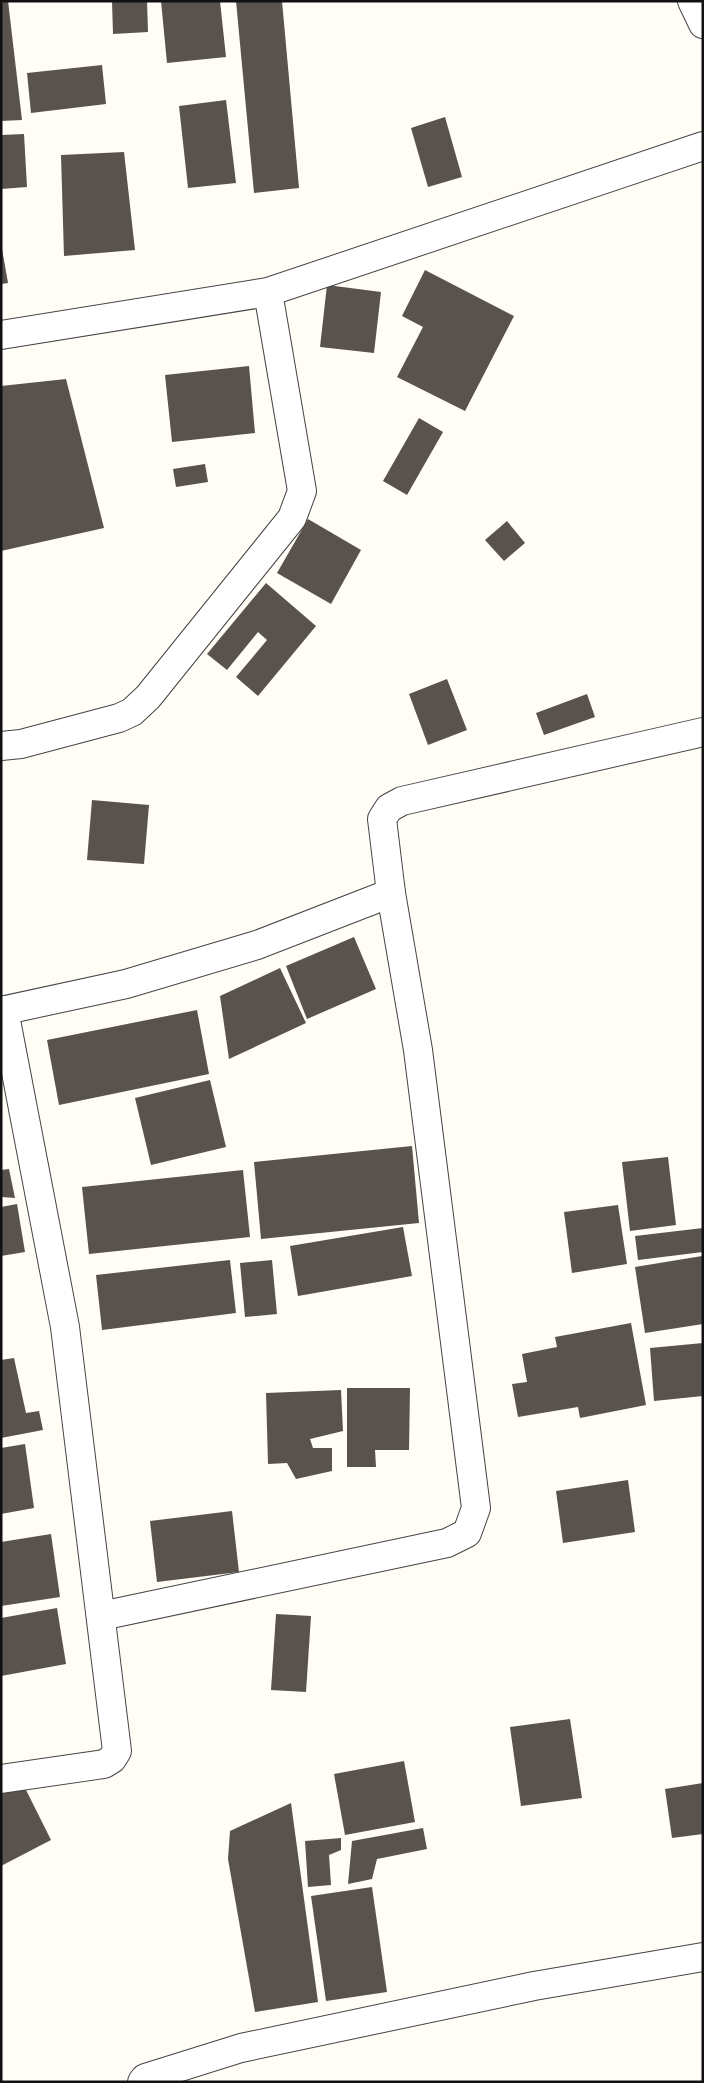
<svg xmlns="http://www.w3.org/2000/svg" width="704" height="2083" viewBox="0 0 704 2083" font-family="Merriweather,serif">
  <rect width="100%" height="100%" fill="#fffdf5"/>
  <g fill="#5a524d">
    <path d="M1,1H8L22,120L1,121Z"/>
    <path d="M112,1H147L148,32L113,34Z"/>
    <path d="M161,1H220L226,57L167,63Z"/>
    <path d="M236,1H282L299,188L254,193Z"/>
    <path d="M102,65L106,104L31,113L27,73Z"/>
    <path d="M226,100L236,183L188,188L179,106Z"/>
    <path d="M445,117L462,177L428,187L411,128Z"/>
    <path d="M24,134L27,187L1,189V135Z"/>
    <path d="M124,152L135,250L64,256L61,155Z"/>
    <path d="M1,243L8,283L1,284Z"/>
    <path d="M425,270L514,316L465,411L397,377L423,327L402,316Z"/>
    <path d="M327,285L381,292L374,353L320,347Z"/>
    <path d="M249,366L255,433L172,442L165,375Z"/>
    <path d="M66,379L104,528L1,551V386Z"/>
    <path d="M419,418L443,432L407,495L383,481Z"/>
    <path d="M205,464L208,482L176,487L173,469Z"/>
    <path d="M308,519L361,550L331,604L277,573Z"/>
    <path d="M507,521L525,543L504,561L485,540Z"/>
    <path d="M266,583L316,626L258,696L236,677L267,640L258,632L227,670L207,654Z"/>
    <path d="M447,679L467,730L428,745L409,694Z"/>
    <path d="M587,694L595,717L544,735L536,713Z"/>
    <path d="M92,800L149,805L144,864L87,860Z"/>
    <path d="M354,937L376,989L307,1019L286,966Z"/>
    <path d="M280,968L306,1023L229,1059L220,996Z"/>
    <path d="M197,1010L209,1074L59,1105L47,1040Z"/>
    <path d="M210,1080L226,1147L151,1165L135,1098Z"/>
    <path d="M412,1146L419,1223L261,1239L254,1162Z"/>
    <path d="M668,1157L676,1225L630,1231L622,1162Z"/>
    <path d="M9,1169L15,1198L1,1197V1170Z"/>
    <path d="M243,1170L250,1237L89,1254L82,1187Z"/>
    <path d="M17,1204L25,1252L1,1256V1207Z"/>
    <path d="M618,1205L627,1264L572,1273L564,1212Z"/>
    <path d="M403,1227L412,1276L298,1296L290,1246Z"/>
    <path d="M703,1228V1252L638,1260L635,1236Z"/>
    <path d="M702,1256L703,1324L645,1333L635,1267Z"/>
    <path d="M230,1260L236,1313L102,1330L96,1275Z"/>
    <path d="M272,1260L277,1314L245,1317L240,1263Z"/>
    <path d="M631,1323L646,1405L580,1418L578,1407L518,1417L512,1384L527,1382L522,1354L557,1347L555,1337Z"/>
    <path d="M703,1343V1396L654,1401L650,1348Z"/>
    <path d="M14,1358L26,1413L39,1411L43,1430L1,1438V1360Z"/>
    <path d="M347,1388H410L409,1450H375L376,1467H347Z"/>
    <path d="M341,1390L343,1431L310,1439L313,1448H332V1471L296,1479L287,1463L268,1464L266,1393Z"/>
    <path d="M25,1444L34,1508L1,1514V1448Z"/>
    <path d="M628,1480L635,1532L563,1543L556,1491Z"/>
    <path d="M232,1511L239,1572L157,1582L150,1521Z"/>
    <path d="M51,1534L60,1597L1,1606V1542Z"/>
    <path d="M57,1608L66,1664L1,1676V1618Z"/>
    <path d="M276,1614L311,1616L306,1692L271,1690Z"/>
    <path d="M570,1719L582,1798L521,1806L510,1727Z"/>
    <path d="M404,1761L415,1822L345,1835L334,1774Z"/>
    <path d="M22,1782L51,1840L1,1866V1792Z"/>
    <path d="M703,1783V1834L672,1838L665,1789Z"/>
    <path d="M291,1803L318,2002L255,2012L228,1859L230,1831Z"/>
    <path d="M423,1828L427,1849L377,1859L372,1879L348,1884L352,1841Z"/>
    <path d="M341,1838V1850L329,1855L331,1885L308,1887L305,1841Z"/>
    <path d="M372,1887L387,1992L326,2001L311,1896Z"/>
  </g>
  <g fill="none" stroke-linecap="round" stroke-linejoin="round">
    <g stroke="#444" stroke-width="30">
      <g id="street">
        <path d="M692,1L703,24"/>
        <path d="M1,335L268,292L703,146"/>
        <path d="M1,746L21,744L119,718L132,712L148,697L292,518L302,491L268,292"/>
        <path d="M1,1011L126,984L257,945L391,893"/>
        <path d="M101,1616L447,1543L467,1533L476,1508L418,1050L391,893L382,819L389,808L402,801L703,732"/>
        <path d="M1,1779L104,1764L112,1759L117,1751L65,1327L4,1010"/>
        <path d="M142,2082L145,2078L241,2048L534,1986L703,1957"/>
      </g>
    </g>
    <use href="#street" stroke="#fff" stroke-width="28"/>
  </g>
  <rect width="704" height="2083" fill="none" stroke="#111111" stroke-width="5"/>
</svg>
